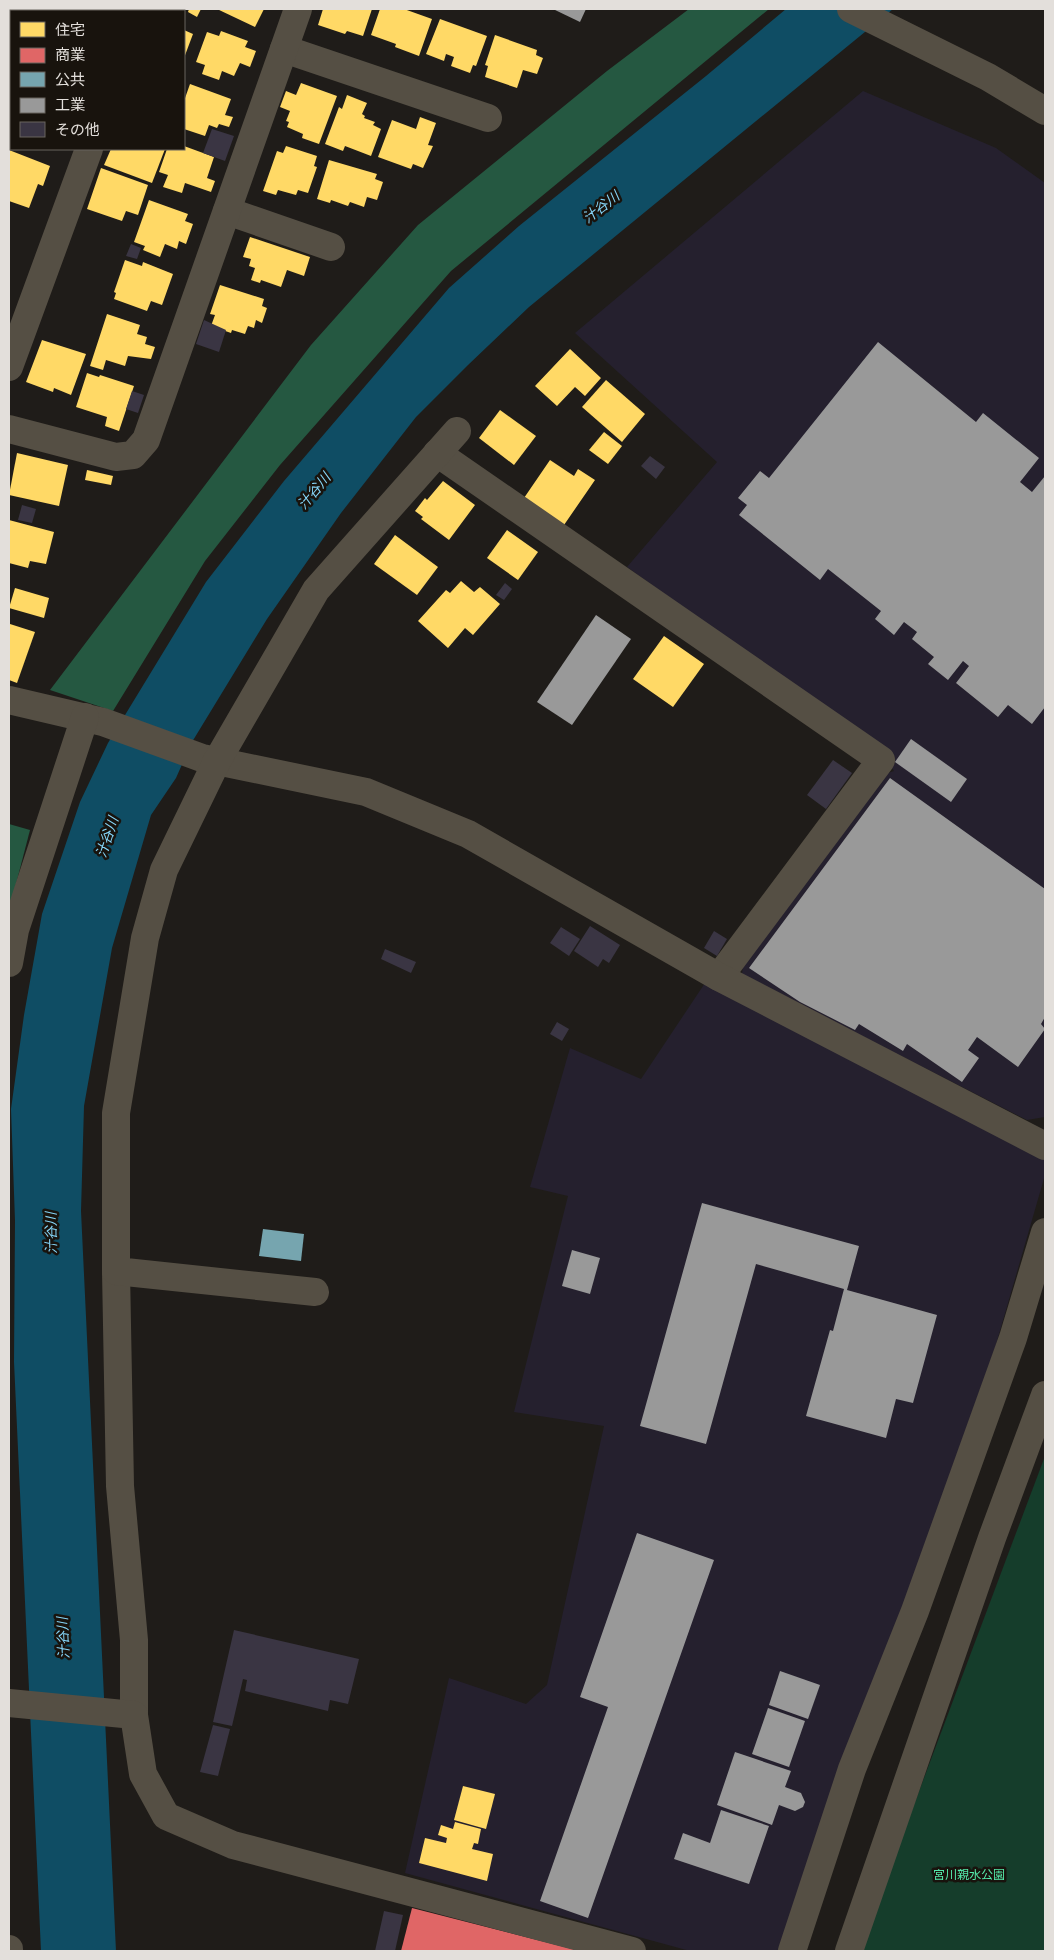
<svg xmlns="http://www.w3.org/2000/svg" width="1054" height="1960" viewBox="0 0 1054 1960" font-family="Montserrat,'Noto Sans JP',sans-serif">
  <rect width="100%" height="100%" fill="#1f1c19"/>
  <g fill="#25202e">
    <path d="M863,91L996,148L1045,183V1117L1027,1120L742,975L743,963L885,774L894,771L878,748L627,567L717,462L575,333Z"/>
    <path d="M705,983L1045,1156V1175L995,1348L779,1951H690L405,1873L449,1678L526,1704L547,1685L604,1426L514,1412L568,1196L530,1187L570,1048L641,1079Z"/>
  </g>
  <path fill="#153d2b" d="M1045,1456V1951H859Z"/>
  <g fill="#255841">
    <path d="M689,9H769L451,271L280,465L205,561L113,711L50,690L311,345L418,225L607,71Z"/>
    <path d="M9,824L30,830L9,911Z"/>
  </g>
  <path fill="#0f4d64" d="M786,9H893L529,307L468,365L416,417L341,513L267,619L192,742L176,778L151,815L112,948L84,1106L81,1211L116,1951H41L14,1362L15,1221L11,1109L24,1015L42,914L80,802L108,743L206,582L284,481L449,288L519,226L706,76Z"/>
  <g fill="#ffd966">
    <path d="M189,9H201L197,17L188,12Z"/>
    <path d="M217,9H264L255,27Z"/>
    <path d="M323,9H372L363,36L347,31L345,34L318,25Z"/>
    <path d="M380,9H404L432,19L419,56L395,47L396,44L371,35Z"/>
    <path d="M440,19L487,36L476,66L473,65L470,73L451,66L454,57L446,54L444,61L426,54Z"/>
    <path d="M184,30L193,34L184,58Z"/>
    <path d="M221,31L248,41L245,47L256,51L250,67L240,63L234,76L222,71L219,80L202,74L205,65L196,62L207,32L219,36Z"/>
    <path d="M495,35L537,50L536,55L543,58L537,74L523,70L517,88L485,77L488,66L485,65Z"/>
    <path d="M11,83V118L9,117Z"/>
    <path d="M301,83L337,96L319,144L302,138L303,134L287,127L289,122L286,121L290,111L280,107L286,91L296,95Z"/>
    <path d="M190,84L231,99L225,115L233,117L229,127L219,124L217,128L209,125L205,136L184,129V101Z"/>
    <path d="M347,95L367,103L362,114L365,116L364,118L375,122L373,125L381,129L371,156L345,146L343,151L325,144L339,107L342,109Z"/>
    <path d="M420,117L436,123L428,145L433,146L423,168L413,164L411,169L378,157L392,120L416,129Z"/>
    <path d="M184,146L214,157L207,178L215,181L211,192L185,183L182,193L163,187L168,175L159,172L167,149H184Z"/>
    <path d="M286,146L317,156L314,166L317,167L308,193L298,190L296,195L278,190L276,195L263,191L277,151L283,153Z"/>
    <path d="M111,149H165L152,183L104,165Z"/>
    <path d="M9,150L50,166L43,186L38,184L29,208L9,201Z"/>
    <path d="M329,160L377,174L375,179L383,182L377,200L367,197L364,207L350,202L348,206L331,200L330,203L317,199Z"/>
    <path d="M101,168L148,185L138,215L126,211L122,221L87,209Z"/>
    <path d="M149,200L188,214L185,221L193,224L186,244L179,241L177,249L165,244L160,257L143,250L145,246L134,242Z"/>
    <path d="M250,237L310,257L304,276L287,270L281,287L261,280L260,283L251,280L255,268L249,266L251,259L243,257Z"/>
    <path d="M125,260L142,266L143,262L173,274L162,305L151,301L147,311L114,299L116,293L114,292Z"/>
    <path d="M220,285L264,299L262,306L267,308L262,323L256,320L254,328L248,326L245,334L232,330L231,333L211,326L215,315L210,314Z"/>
    <path d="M107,314L140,325L137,334L147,337L145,344L155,347L151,359L128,356L125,366L106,360L103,370L90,366Z"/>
    <path d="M42,340L86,354L71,395L54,388L53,392L26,382Z"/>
    <path d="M570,349L601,378L585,396L575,387L557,406L535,386Z"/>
    <path d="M87,373L99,377L100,375L134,386L119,431L105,426L107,417L76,407Z"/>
    <path d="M606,380L645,414L622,442L582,407Z"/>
    <path d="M500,410L536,436L514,465L479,438Z"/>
    <path d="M604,432L622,446L608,464L589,450Z"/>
    <path d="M17,453L68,465L59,506L9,495Z"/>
    <path d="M550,460L574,476L578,469L595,480L564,525L524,498Z"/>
    <path d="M87,470L113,476L111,485L85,480Z"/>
    <path d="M443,481L475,505L449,540L421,519L423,517L415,511L425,498L427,500Z"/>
    <path d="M9,520L54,532L46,564L30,561L28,568L9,563Z"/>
    <path d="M507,530L538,552L518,580L487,558Z"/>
    <path d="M395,535L438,567L417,595L374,564Z"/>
    <path d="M461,581L474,592L480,587L500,604L473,635L465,628L448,648L418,621L446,590L450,593Z"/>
    <path d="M15,588L49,598L44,618L9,608Z"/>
    <path d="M10,624L35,632L17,683L9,680Z"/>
    <path d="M664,636L704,664L673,707L633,679Z"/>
    <path d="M463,1786L495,1794L486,1829L454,1820Z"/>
    <path d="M455,1822L481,1829L478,1844L474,1843L472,1849L493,1854L487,1881L419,1863L425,1838L446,1843L447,1838L438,1835L441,1825L453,1829Z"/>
  </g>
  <path fill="#e06666" d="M412,1908L580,1951H401Z"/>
  <path fill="#76a5af" d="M263,1229L304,1234L301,1261L259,1256Z"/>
  <g fill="#999">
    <path d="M553,9H586L580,22Z"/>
    <path d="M878,342L976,422L983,413L1039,458L1020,482L1032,492L1045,476V707L1032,724L1008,705L998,717L956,683L969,666L963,661L948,680L928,664L934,657L912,639L917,632L904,622L894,635L875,619L881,611L828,569L820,580L739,515L747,505L738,498L760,471L769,478Z"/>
    <path d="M596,615L631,639L572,725L537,702Z"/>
    <path d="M911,739L967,779L951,802L895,762Z"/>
    <path d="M890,778L1045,889V1017L1041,1024L1045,1029L1018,1067L977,1037L968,1050L979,1058L962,1082L907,1044L903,1051L859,1024L855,1030L800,1002L749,968Z"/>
    <path d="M702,1203L859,1246L847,1290L937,1315L913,1403L896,1399L886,1438L806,1416L830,1330L833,1331L844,1289L756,1264L706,1444L640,1426Z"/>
    <path d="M572,1250L600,1258L590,1294L562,1286Z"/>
    <path d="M637,1533L714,1560L588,1918L540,1901L608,1707L580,1697Z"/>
    <path d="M780,1671L820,1685L808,1719L769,1705Z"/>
    <path d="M768,1708L805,1721L789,1767L752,1754Z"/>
    <path d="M735,1752L791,1771L785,1787L801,1793L805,1802L803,1807L795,1811L779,1805L772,1825L717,1805Z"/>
    <path d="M721,1810L769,1826L749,1884L674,1859L683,1833L710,1843Z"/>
  </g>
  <g fill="#3a3543">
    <path d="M212,129L234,136L225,161L203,153Z"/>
    <path d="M131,244L141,248L137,259L126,256Z"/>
    <path d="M204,320L226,330L219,352L196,344Z"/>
    <path d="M132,391L144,395L138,413L126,409Z"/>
    <path d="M650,456L665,467L656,479L641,466Z"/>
    <path d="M22,505L36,509L32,523L18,520Z"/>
    <path d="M505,583L512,589L504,600L496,595Z"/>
    <path d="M833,760L852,773L826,809L807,795Z"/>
    <path d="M590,926L620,945L609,963L603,959L598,967L574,951Z"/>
    <path d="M561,927L580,939L569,956L550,943Z"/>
    <path d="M714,931L727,939L717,956L704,948Z"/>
    <path d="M385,949L416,962L411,973L381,959Z"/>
    <path d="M557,1022L569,1029L562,1041L550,1034Z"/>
    <path d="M234,1630L359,1659L348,1704L330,1700L328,1711L245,1691L247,1680L243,1679L232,1726L213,1722Z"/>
    <path d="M213,1725L230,1729L218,1776L200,1772Z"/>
    <path d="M384,1911L403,1915L395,1951H375Z"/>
  </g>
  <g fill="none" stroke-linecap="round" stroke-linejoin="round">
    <g stroke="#554f44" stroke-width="28">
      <path d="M851,9L988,77L1045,111"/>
      <path d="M142,11L143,9"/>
      <path d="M284,49L488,118"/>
      <path d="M227,211L331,247"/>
      <path d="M9,367L89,149"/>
      <path d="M9,429L116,457L133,455L146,440L298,9"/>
      <path d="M437,453L881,760L719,977"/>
      <path d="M9,700L103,722L202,758L366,792L468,834L719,977L1045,1146"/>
      <path d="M9,963L15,930L85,717"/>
      <path d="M116,1271L120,1486L134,1640V1715"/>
      <path d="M315,1292L116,1271V1113L145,938L164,870L217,761L316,590L457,431"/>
      <path d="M9,1703L134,1715L143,1774L166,1816L233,1845L632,1951"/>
      <path d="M9,1949V1951"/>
      <path d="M792,1951L852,1769L915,1611L1013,1338L1045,1232"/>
      <path d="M849,1951L992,1538L1045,1395"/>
    </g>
  </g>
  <g text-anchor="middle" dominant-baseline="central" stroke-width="5" stroke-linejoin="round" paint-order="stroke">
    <g font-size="12" fill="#55eaab" stroke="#18130d">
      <text x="969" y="1874">宮川親水公園</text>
    </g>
    <g font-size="14" font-style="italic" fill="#85d5f8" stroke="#18130d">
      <text transform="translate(601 207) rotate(-38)">汁谷川</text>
      <text transform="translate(314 491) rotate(-50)">汁谷川</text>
      <text transform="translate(107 837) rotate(-72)">汁谷川</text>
      <text transform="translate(51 1233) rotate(-91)">汁谷川</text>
      <text transform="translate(63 1638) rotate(-93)">汁谷川</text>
    </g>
  </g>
  <rect width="1054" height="1960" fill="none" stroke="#e3dfdb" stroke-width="20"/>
  <rect x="10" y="10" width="175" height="140" fill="#18130d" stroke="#69655f"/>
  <rect x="20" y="22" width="25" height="15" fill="#ffd966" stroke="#69655f"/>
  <text x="55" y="35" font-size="15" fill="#e3dfdb">住宅</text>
  <rect x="20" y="48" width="25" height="15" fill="#e06666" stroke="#69655f"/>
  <text x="55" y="60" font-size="15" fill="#e3dfdb">商業</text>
  <rect x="20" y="72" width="25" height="15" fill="#76a5af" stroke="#69655f"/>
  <text x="55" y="85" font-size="15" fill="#e3dfdb">公共</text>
  <rect x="20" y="98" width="25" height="15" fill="#999999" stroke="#69655f"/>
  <text x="55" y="110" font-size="15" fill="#e3dfdb">工業</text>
  <rect x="20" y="122" width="25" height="15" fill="#3a3543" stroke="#69655f"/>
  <text x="55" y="135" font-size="15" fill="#e3dfdb">その他</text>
</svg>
